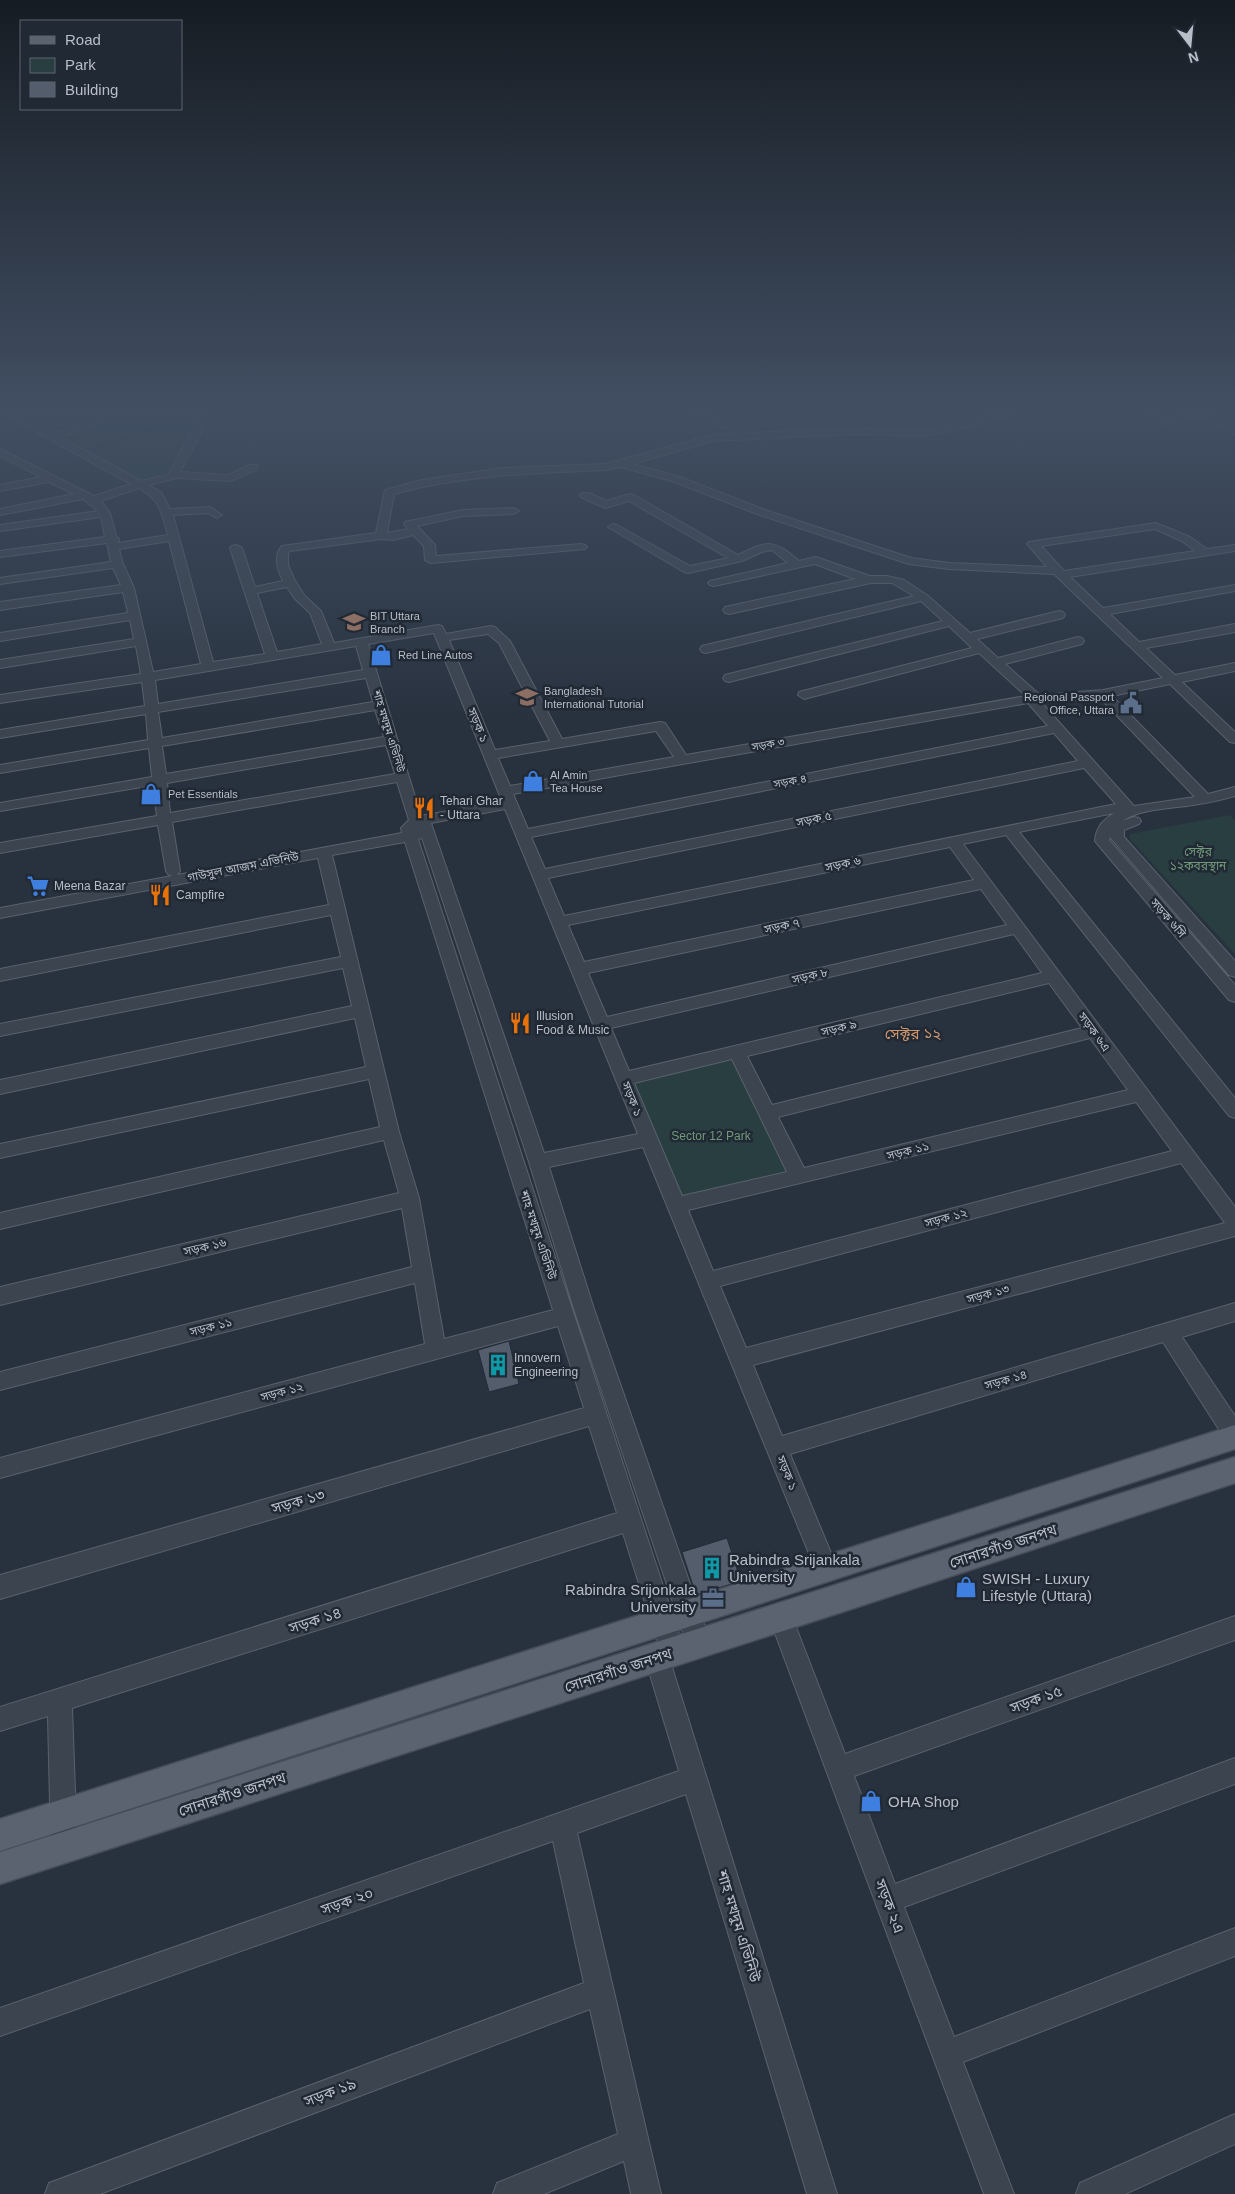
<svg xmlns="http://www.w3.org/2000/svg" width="1235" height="2194" viewBox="0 0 1235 2194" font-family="Helvetica,'Noto Sans Bengali',sans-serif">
  <rect width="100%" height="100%" fill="#28323f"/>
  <g fill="#293e40">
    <path d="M17,412H107L52,430Z"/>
    <path d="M131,412H186V417L89,449L62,436Z"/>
    <path d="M190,417L195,424L168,473L143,481L95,455L102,452L96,449Z"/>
    <path d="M1230,815L1235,821V954L1130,839V834Z"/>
    <path d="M733,1060L786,1171L679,1198L634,1083Z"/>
  </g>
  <g fill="#535d6c" stroke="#222b36">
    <path d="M509,1341L519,1384L489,1392L478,1350Z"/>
    <path d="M727,1538L741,1581L696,1595L682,1552Z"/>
  </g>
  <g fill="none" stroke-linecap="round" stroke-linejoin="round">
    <g stroke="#59626c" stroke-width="2">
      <g id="minor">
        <path d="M0,412H13L54,433L114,412H129L61,437L141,481L168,475L195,425L191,412H201L205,425L180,472L229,475L249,465H257V469L231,481L176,478L149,485L161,492L170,509L210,507L222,515L217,518L208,513L173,515L213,662L265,654L230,548L232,546L236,545L242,548L255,587L283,581C277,568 273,557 282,546L376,533L385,490L422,480L502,468L605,464L712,435L739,434L720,427L693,412C712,412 729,424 747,430L748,433L857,428L925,430L1001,412H1017L982,424L925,436L857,434L713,441L632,464L680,477L765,510L911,558L949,563L1047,567L1029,546L1027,544L1029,542L1156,523L1190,537L1207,549L1235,545V551L1070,577L1103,608L1235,585V591L1110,614L1139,642L1235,624V632L1146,648L1175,675L1235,663V671L1182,682L1235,732V743L1230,742L1170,684L1112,696L1208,794L1235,787V796C1221,800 1208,803 1193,805C1170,809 1142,808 1122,821L1134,817L1139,818L1141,821L1139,824L1124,830V837L1235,961V977L1229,975L1110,837L1109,840L1235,985V1002L1229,1000L1095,841C1096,827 1103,820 1114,813L1019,832L1235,1098V1118L1229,1116L1006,835L963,844L1235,1207V1236L753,1365L782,1436L1235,1303V1321L1182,1337L1235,1416V1445L1227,1442L1163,1342L790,1454L838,1570L835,1578L827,1581L819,1578L643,1147L549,1167L594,1309L711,1644L707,1652L699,1656L691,1652L687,1644L574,1309L529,1162L422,838L418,839L685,1653L681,1661L671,1664L837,2194H807L686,1794L577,1833L661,2194H631L624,2161L544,2194H493L497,2183L618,2134L590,2009L100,2194H45L49,2183L60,2179L584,1983L553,1841L0,2036V2008L679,1771L645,1658L649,1650L659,1647L623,1533L72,1708L77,1847L73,1856L64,1860L55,1856L51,1847L48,1716L0,1731V1707L617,1513L589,1426L0,1599V1575L584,1408L558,1326L0,1478V1458L425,1344L415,1283L0,1390V1372L412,1267L402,1208L0,1305V1287L399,1193L384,1140L0,1229V1213L380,1127L369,1079L0,1158V1144L366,1067L355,1018L0,1094V1080L352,1006L343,968L0,1036V1024L341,957L331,915L0,981V969L329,905L318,858L0,918V908L172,876L168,874L166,871L158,825L0,853V843L157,816L153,785L0,811V803L152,777L149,748L0,773V765L148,740L146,714L0,738V730L145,706L142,682L0,703V695L141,674L136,646L0,668V660L134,639L130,620L0,641V633L128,613L123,592L0,610V602L121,585L113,568L0,584V578L111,562L107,543L0,557V551L105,537L101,517L0,531V525L98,511L83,499L0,515V509L74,494L49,482L0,491V485L41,477L0,456V449L94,496L131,484ZM621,467L672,481L757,514L909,564L949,569L1054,574L1163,678L1103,690L1040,695L1005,664L1082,644L1084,641L1082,638L1078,637L998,658L977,639L1063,618L1065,615L1063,612L1059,611L970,633L927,595L904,580L887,576H870L816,557L799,561C773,539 769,540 738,555L634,495L630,494L606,501L589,493H581L580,495L581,497L605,508L629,501L728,558L690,566L617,525L613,524L608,527L684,572L688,573L742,561L762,552L772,550L788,563L710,581L708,583L710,585L714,586L815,564L855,579L725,607L723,610L725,613L729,614L871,583H892L914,596L702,646L700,649L702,652L706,653L921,601L943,621L725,675L723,678L725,681L729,682L949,626L972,648L799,692L798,695L804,699L979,653L1026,696L686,755L665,723L660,722L562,739L510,641L495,627L491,626L446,634L442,626L438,625L334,643L321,611L304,595L294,579L288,565V553L290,551L381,539L393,540L413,535L424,546L425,560L431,563L585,549L587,547L585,545L581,544L436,556L435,545L417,526L463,516L514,514L519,511L514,508L463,510L405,522L404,524L408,529L387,533L394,494C463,475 534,473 605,470ZM139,488C161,501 161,511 168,535L118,543L119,539L116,536L110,513L101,501ZM1155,529L1182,541L1195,551L1064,571L1041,546ZM169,541L201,664L153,672L134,588L123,564L119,549ZM287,587L295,599L310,613L322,644L277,652L257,593ZM434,633L502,801L421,816L368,644ZM488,634L499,643L550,741L495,750L449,640ZM356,646L363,670L158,704L155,680ZM366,678L373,702L162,738L158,712ZM1100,698L1195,797L1134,806L1041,702ZM1028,703L1048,726L528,829L513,794ZM375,710L384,737L166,774L162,746ZM656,731L674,757L510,786L498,758ZM1054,733L1078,761L545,869L531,837ZM386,745L395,774L170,813L167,783ZM1084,768L1116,804L564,916L548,878ZM397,782L409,820L401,828L402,833L177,875L180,871L172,822ZM505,809L638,1134L544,1153L431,823ZM405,842L553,1310L444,1339L419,1198L399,1132L332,855ZM950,847L974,880L584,962L568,925ZM981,889L1007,925L607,1017L588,973ZM1014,934L1042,973L629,1071L611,1028ZM1049,983L1082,1028L772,1105L747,1056ZM1090,1038L1128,1090L804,1168L778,1117ZM732,1059L787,1172L682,1196L634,1083ZM1136,1102L1172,1151L713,1271L688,1210ZM1181,1163L1225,1223L746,1348L720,1286Z"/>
        <path d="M1144,412H1156L1165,418L1211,412L1235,427V434L1205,417L1163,424Z"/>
        <path d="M781,1605L789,1609L845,1754L1235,1616V1640L854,1776L895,1884L1235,1758V1784L904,1907L954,2037L1235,1928V1956L963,2062L1014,2194H984L769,1617L773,1609Z"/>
        <path d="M1235,2114V2144L1125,2194H1076L1080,2183Z"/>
      </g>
    </g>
    <g stroke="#454d58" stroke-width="3">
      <g id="major">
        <path d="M1235,1425V1449L0,1851V1819Z"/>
        <path d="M1235,1457V1483L839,1613L0,1884V1852Z"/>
      </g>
    </g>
    <use href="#minor" fill="#3b444f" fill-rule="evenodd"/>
    <use href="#major" fill="#5a636f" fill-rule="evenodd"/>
  </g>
  <linearGradient id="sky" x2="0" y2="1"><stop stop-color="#161c23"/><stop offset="0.57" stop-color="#424f63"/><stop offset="1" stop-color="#424f63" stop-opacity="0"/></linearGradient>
  <rect width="1235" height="720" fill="url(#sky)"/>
  <defs>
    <g id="school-bare" transform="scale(1.725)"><path d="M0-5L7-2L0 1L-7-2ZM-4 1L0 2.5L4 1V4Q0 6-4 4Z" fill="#8d6e63" stroke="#202934" stroke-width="2.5" paint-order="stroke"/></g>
    <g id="shop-bare" transform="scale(1.725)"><path d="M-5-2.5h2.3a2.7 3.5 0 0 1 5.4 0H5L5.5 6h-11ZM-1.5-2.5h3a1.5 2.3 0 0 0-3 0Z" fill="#3f7fe0" stroke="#202934" stroke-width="2.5" paint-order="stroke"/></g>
    <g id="civic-bare" transform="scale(1.725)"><path d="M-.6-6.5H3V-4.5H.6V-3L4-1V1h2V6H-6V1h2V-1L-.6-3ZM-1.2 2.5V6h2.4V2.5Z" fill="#5c6f8a" stroke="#202934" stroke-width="2.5" paint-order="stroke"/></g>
    <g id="restaurant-bare" transform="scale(1.725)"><path d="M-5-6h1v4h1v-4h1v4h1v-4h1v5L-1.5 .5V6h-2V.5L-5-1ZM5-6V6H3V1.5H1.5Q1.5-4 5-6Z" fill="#e8710a" stroke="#202934" stroke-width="2.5" paint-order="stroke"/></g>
    <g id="supermarket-bare" transform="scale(1.725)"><path d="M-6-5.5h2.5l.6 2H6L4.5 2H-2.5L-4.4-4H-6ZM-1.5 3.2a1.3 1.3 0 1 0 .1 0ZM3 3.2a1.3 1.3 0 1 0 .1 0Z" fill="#3f7fe0" stroke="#202934" stroke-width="2.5" paint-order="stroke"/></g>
    <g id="building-bare" transform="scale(1.725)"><path d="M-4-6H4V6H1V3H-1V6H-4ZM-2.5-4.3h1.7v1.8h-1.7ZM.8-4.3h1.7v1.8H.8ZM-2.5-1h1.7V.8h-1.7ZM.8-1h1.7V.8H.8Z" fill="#0f9aa8" stroke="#202934" stroke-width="2.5" paint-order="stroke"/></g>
    <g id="office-bare" transform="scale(1.725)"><path d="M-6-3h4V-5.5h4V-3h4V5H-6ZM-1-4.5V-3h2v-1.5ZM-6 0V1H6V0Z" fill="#5c6f8a" stroke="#202934" stroke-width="2.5" paint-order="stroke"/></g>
  </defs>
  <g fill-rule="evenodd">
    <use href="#school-bare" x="354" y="622"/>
    <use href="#shop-bare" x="381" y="655"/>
    <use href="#school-bare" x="527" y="697"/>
    <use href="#civic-bare" x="1131" y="703"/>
    <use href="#shop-bare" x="533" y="781"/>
    <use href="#shop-bare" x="151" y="794"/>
    <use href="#restaurant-bare" x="424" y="808"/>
    <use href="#supermarket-bare" x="38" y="886"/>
    <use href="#restaurant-bare" x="160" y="895"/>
    <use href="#restaurant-bare" x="520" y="1023"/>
    <use href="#building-bare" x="498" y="1365"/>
    <use href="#building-bare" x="712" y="1568"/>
    <use href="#shop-bare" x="966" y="1587"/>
    <use href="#office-bare" x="713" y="1598"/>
    <use href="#shop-bare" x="871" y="1801"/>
  </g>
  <g text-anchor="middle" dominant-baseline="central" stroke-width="5" stroke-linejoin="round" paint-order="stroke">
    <g font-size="11" fill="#b8bfc9" stroke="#202934" text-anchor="start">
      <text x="370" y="616">BIT Uttara<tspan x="370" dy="13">Branch</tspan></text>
      <text x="398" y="655">Red Line Autos</text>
      <text x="544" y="691">Bangladesh<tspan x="544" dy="13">International Tutorial</tspan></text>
      <text x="1114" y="697" text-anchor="end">Regional Passport<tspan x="1114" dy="13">Office, Uttara</tspan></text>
      <text x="550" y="775">Al Amin<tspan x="550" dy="13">Tea House</tspan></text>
      <text x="168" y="794">Pet Essentials</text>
    </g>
    <g font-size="11" fill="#b8bfc9" stroke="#202934">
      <text transform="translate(389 731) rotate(73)">শাহ মখদুম এভিনিউ</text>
      <text transform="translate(768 744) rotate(-10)">সড়ক ৩</text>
      <text transform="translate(790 781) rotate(-11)">সড়ক ৪</text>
    </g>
    <g font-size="12" fill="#b8bfc9" stroke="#202934">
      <text transform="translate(478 725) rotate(67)">সড়ক ১</text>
      <text transform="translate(814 819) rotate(-12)">সড়ক ৫</text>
      <text transform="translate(843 864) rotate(-12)">সড়ক ৬</text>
      <text transform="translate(243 867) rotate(-11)">গাউসুল আজম এভিনিউ</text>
      <text transform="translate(1168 918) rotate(49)">সড়ক ৬সি</text>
      <text transform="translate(782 926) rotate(-12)">সড়ক ৭</text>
      <text transform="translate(810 976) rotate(-13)">সড়ক ৮</text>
      <text transform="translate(839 1028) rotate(-14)">সড়ক ৯</text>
      <text transform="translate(1094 1032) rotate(54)">সড়ক ৬এ</text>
      <text transform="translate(632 1099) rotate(68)">সড়ক ১</text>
      <text transform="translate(908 1151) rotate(-14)">সড়ক ১১</text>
      <text transform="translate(946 1218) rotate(-15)">সড়ক ১২</text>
      <text transform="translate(538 1235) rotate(72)">শাহ মখদুম এভিনিউ</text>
      <text transform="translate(205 1247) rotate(-13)">সড়ক ১৬</text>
      <text transform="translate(988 1294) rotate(-15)">সড়ক ১৩</text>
      <text transform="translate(211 1327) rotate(-14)">সড়ক ১১</text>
      <text transform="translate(1006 1380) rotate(-16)">সড়ক ১৪</text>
      <text transform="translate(282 1392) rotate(-15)">সড়ক ১২</text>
      <text transform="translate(787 1473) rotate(68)">সড়ক ১</text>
    </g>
    <g font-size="12" fill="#b8bfc9" stroke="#202934" text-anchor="start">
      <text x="440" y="801">Tehari Ghar<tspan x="440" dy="14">- Uttara</tspan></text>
      <text x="54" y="886">Meena Bazar</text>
      <text x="176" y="895">Campfire</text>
      <text x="536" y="1016">Illusion<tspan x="536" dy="14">Food &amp; Music</tspan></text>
      <text x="514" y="1358">Innovern<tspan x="514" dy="14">Engineering</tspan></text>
    </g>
    <g font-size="12" fill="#719979" stroke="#202934">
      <text x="1198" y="852">সেক্টর<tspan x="1198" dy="14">১২কবরস্থান</tspan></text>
      <text x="711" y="1136">Sector 12 Park</text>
    </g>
    <g font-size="15" fill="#ce956e" stroke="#202934">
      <text x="913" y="1033">সেক্টর ১২</text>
    </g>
    <g font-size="15" fill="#b8bfc9" stroke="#202934">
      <text transform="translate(298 1501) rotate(-16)">সড়ক ১৩</text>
      <text transform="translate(1003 1546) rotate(-18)">সোনারগাঁও জনপথ</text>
      <text transform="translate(315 1620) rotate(-18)">সড়ক ১৪</text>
      <text transform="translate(618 1670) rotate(-18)">সোনারগাঁও জনপথ</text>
      <text transform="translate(1036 1699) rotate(-20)">সড়ক ১৫</text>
      <text transform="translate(232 1794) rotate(-18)">সোনারগাঁও জনপথ</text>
      <text transform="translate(347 1901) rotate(-19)">সড়ক ২০</text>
      <text transform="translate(890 1906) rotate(69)">সড়ক ২এ</text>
      <text transform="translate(739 1926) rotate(73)">শাহ মখদুম এভিনিউ</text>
      <text transform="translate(330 2092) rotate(-21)">সড়ক ১৯</text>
    </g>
    <g font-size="15" fill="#b8bfc9" stroke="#202934" text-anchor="start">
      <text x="729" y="1559">Rabindra Srijankala<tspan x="729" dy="17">University</tspan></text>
      <text x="982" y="1578">SWISH - Luxury<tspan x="982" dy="17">Lifestyle (Uttara)</tspan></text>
      <text x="696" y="1589" text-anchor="end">Rabindra Srijonkala<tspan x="696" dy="17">University</tspan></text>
      <text x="888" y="1801">OHA Shop</text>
    </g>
  </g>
  <rect x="20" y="20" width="162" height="90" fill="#202934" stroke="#5d6570"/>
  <rect x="30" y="36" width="25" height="8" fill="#5a636f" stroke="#5d6570"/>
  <text x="65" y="45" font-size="15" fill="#b8bfc9">Road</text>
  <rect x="30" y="58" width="25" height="15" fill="#293e40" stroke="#5d6570"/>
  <text x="65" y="70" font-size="15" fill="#b8bfc9">Park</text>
  <rect x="30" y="82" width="25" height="15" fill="#535d6c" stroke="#5d6570"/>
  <text x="65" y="95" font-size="15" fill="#b8bfc9">Building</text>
  <g transform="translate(1190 45) rotate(164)" stroke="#202934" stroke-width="4" paint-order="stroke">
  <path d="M0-4L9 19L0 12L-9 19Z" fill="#b8bfc9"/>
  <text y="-8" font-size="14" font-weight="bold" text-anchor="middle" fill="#b8bfc9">N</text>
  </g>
</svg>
